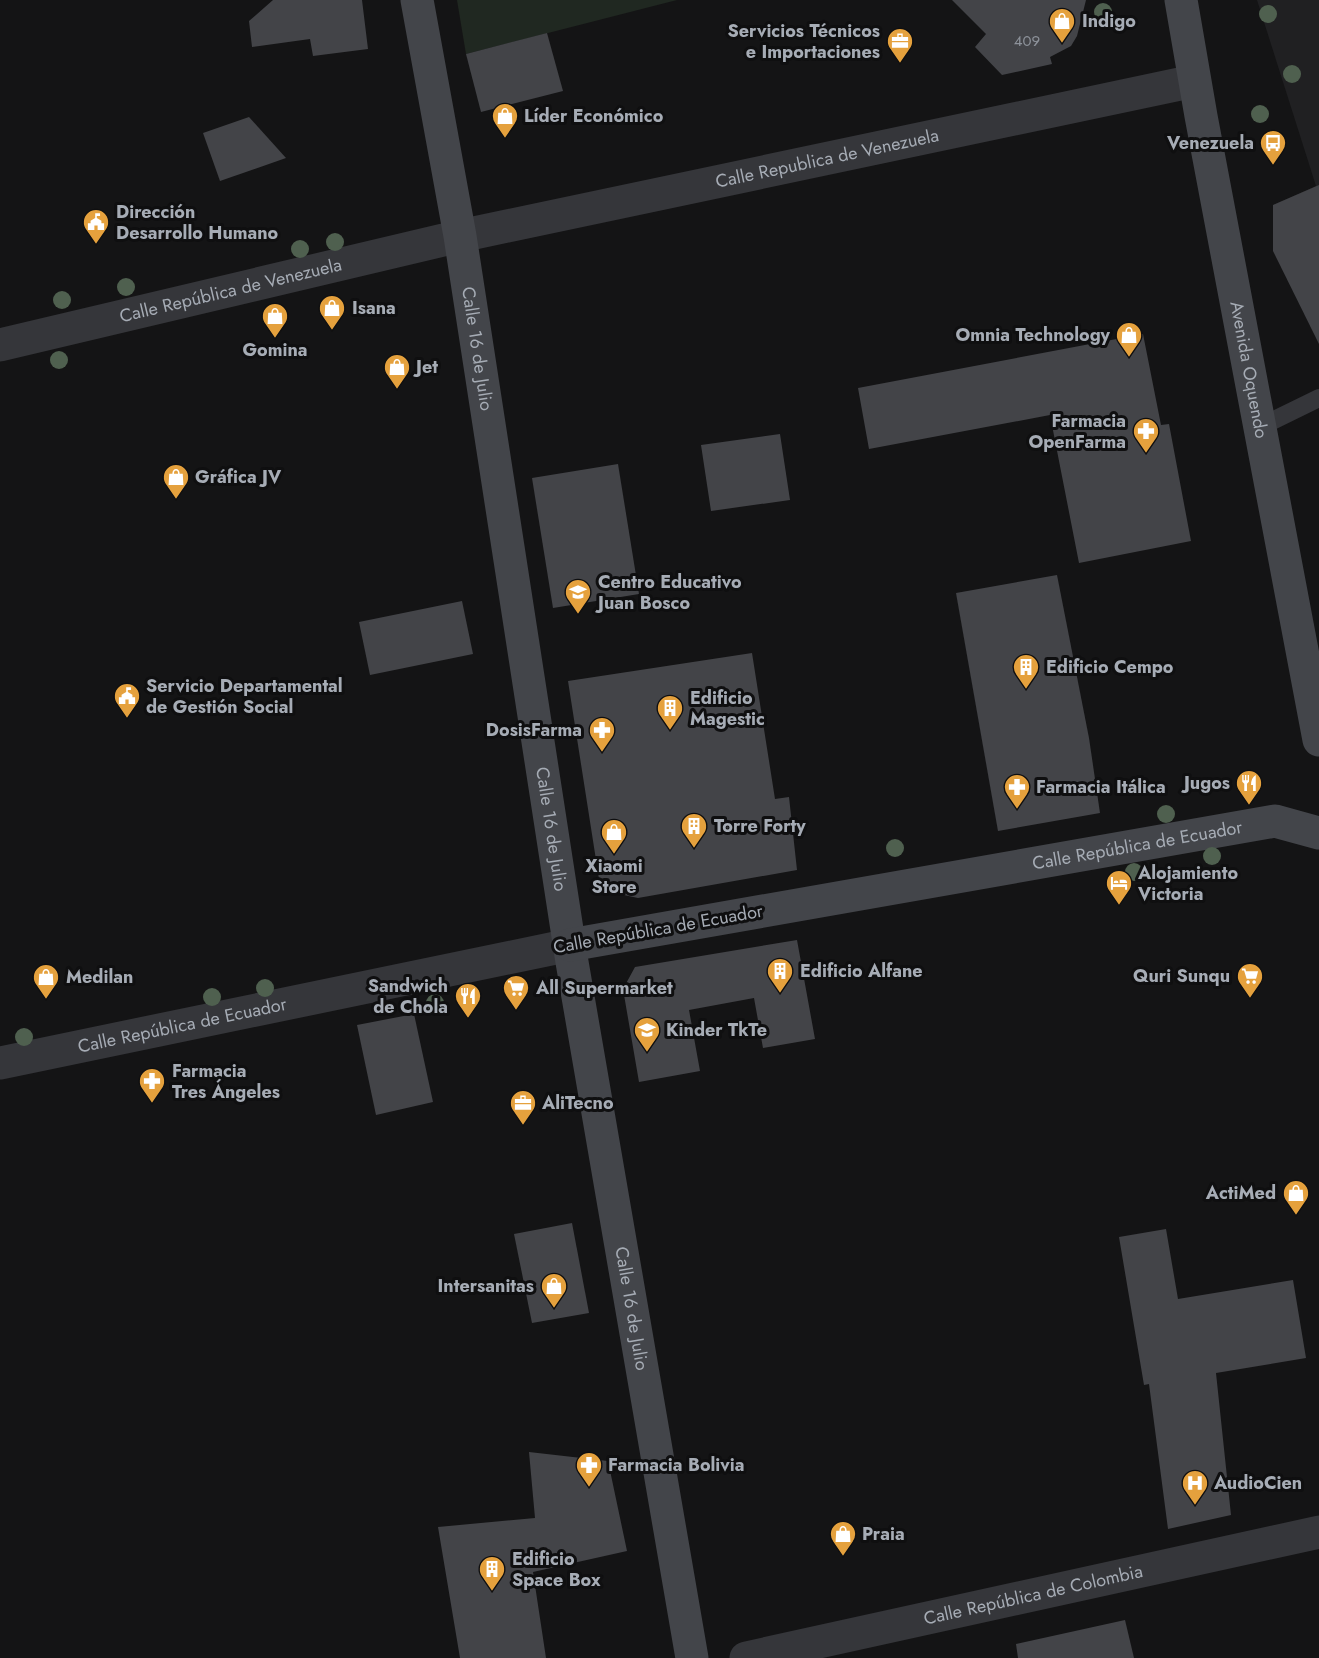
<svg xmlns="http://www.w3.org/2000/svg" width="1319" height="1658" viewBox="0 0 1319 1658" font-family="Jost,sans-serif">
  <rect width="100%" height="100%" fill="#141415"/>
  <path fill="#202022" d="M1257,0H1319V343L1273,205L1316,186Z"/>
  <path fill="#202821" d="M457,0H677L466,54Z"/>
  <g fill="#434448">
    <path d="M273,0H362L368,49L313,56L310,39L252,47L249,21Z"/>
    <path d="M952,0H1086L1077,36L1071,46L1050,57L1052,64L1002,75L975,47L986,34Z"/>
    <path d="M547,33L563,91L481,112L466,54Z"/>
    <path d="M249,117L286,158L220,181L203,133Z"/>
    <path d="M1319,185V344L1273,251V205Z"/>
    <path d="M1143,334L1161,425L1169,424L1191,541L1079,563L1050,415L869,449L858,388Z"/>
    <path d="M780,434L790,500L711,511L701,445Z"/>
    <path d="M618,464L639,594L553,608L532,478Z"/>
    <path d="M1057,575L1089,738L1100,813L998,831L956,593Z"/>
    <path d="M462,601L473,654L370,675L359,622Z"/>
    <path d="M752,653L775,799L789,797L797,870L638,898L605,891L599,879L568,681Z"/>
    <path d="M797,940L815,1039L763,1048L754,998L689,1010L700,1071L639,1082L623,989L635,967Z"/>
    <path d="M414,1014L433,1102L376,1115L357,1025Z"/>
    <path d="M572,1223L589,1313L532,1323L514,1234Z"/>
    <path d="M1166,1229L1178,1299L1293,1280L1306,1358L1216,1373L1231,1515L1168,1529L1149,1384L1144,1385L1119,1237Z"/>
    <path d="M529,1452L608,1461L627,1551L533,1572L546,1658H460L438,1527L535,1518Z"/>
    <path d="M1125,1620L1134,1658H1018L1016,1644Z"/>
  </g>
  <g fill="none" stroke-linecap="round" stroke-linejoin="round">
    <path stroke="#35363a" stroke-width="18" d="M1260,427L1319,398"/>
    <g stroke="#35363a" stroke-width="33">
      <path id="s1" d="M0,345L460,236L1194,81"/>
      <path id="s2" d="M0,1063L570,945"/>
      <path id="s3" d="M746,1658L1319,1532"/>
    </g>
    <g stroke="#43454a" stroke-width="33">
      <path id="s4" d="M417,0L460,236L572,962L692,1658"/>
      <path id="s5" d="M1181,0L1201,116L1319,740"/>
      <path id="s6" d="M570,945L1275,821L1319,833"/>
    </g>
  </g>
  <g fill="#4f604f">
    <circle cx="1103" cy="12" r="9"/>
    <circle cx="1268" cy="14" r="9"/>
    <circle cx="1292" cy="74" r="9"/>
    <circle cx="1260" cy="114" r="9"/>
    <circle cx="335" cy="242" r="9"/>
    <circle cx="300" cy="249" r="9"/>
    <circle cx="126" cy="287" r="9"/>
    <circle cx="62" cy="300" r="9"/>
    <circle cx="59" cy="360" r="9"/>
    <circle cx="1166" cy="814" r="9"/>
    <circle cx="895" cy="848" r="9"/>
    <circle cx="1212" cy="856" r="9"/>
    <circle cx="1134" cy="872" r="9"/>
    <circle cx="265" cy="988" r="9"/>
    <circle cx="212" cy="997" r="9"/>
    <circle cx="435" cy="1003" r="9"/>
    <circle cx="24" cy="1037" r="9"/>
  </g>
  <defs>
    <g id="shop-pin" transform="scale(1.35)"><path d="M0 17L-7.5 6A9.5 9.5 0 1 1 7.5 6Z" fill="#e5a13d" stroke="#0f0f10"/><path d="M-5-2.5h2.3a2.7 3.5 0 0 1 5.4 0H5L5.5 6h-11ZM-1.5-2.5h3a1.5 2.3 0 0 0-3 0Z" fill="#fff"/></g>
    <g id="office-pin" transform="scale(1.35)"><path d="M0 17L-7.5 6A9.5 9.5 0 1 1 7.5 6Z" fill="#e5a13d" stroke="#0f0f10"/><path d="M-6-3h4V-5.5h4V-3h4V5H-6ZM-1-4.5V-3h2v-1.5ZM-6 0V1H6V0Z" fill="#fff"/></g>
    <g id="bus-pin" transform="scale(1.35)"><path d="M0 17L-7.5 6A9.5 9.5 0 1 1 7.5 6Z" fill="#e5a13d" stroke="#0f0f10"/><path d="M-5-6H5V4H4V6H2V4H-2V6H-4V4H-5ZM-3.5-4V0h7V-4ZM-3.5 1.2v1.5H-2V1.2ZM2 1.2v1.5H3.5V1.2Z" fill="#fff"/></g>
    <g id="civic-pin" transform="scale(1.35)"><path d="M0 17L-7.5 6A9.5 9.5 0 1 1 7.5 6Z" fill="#e5a13d" stroke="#0f0f10"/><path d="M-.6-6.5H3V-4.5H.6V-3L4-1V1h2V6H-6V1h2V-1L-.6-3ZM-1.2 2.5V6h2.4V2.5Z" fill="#fff"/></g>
    <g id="pharmacy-pin" transform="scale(1.35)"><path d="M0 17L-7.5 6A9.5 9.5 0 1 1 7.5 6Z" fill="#e5a13d" stroke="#0f0f10"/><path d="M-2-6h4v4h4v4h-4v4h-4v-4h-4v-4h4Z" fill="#fff"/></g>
    <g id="school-pin" transform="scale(1.35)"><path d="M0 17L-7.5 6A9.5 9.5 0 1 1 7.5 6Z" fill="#e5a13d" stroke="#0f0f10"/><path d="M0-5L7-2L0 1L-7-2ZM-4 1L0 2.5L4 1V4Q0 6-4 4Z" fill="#fff"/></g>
    <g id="building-pin" transform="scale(1.35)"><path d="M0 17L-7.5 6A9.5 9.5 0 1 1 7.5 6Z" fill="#e5a13d" stroke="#0f0f10"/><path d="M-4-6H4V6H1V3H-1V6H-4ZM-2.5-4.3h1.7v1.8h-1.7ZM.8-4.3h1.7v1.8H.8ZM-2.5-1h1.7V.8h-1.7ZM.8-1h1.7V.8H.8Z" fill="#fff"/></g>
    <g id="restaurant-pin" transform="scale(1.35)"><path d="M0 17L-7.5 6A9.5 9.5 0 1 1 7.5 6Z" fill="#e5a13d" stroke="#0f0f10"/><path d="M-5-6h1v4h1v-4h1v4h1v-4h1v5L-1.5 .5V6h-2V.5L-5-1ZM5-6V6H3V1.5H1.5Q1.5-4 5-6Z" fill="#fff"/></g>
    <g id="hotel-pin" transform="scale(1.35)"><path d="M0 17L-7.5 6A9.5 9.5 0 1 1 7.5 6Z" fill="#e5a13d" stroke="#0f0f10"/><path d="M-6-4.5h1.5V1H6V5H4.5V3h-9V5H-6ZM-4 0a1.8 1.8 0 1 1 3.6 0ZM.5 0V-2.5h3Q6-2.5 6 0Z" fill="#fff"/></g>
    <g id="supermarket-pin" transform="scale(1.35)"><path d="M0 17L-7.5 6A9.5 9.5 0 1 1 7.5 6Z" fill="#e5a13d" stroke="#0f0f10"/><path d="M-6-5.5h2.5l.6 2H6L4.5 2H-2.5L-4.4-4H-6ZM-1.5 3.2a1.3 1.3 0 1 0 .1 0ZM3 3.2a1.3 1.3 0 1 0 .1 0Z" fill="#fff"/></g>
    <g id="hospital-pin" transform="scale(1.35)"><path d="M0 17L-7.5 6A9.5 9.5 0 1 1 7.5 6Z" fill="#e5a13d" stroke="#0f0f10"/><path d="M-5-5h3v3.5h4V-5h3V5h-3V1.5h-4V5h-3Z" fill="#fff"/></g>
  </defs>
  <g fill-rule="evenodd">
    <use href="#shop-pin" x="1062" y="21"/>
    <use href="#office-pin" x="900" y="41"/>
    <use href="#shop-pin" x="505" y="116"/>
    <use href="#bus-pin" x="1273" y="143"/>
    <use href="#civic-pin" x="96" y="222"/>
    <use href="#shop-pin" x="332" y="308"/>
    <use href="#shop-pin" x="275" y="316"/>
    <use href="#shop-pin" x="1129" y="335"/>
    <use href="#shop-pin" x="397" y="367"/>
    <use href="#pharmacy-pin" x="1146" y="431"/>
    <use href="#shop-pin" x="176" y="477"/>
    <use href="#school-pin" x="578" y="592"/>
    <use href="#building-pin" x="1026" y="667"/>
    <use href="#civic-pin" x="127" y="696"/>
    <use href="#building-pin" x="670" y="708"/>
    <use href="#pharmacy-pin" x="602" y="730"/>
    <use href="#restaurant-pin" x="1249" y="783"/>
    <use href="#pharmacy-pin" x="1017" y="787"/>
    <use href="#building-pin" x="694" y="826"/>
    <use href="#shop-pin" x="614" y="832"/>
    <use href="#hotel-pin" x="1119" y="883"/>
    <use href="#building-pin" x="780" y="971"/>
    <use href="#supermarket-pin" x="1250" y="976"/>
    <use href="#shop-pin" x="46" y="977"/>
    <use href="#supermarket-pin" x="516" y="988"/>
    <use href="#restaurant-pin" x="468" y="996"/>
    <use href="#school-pin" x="647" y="1030"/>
    <use href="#pharmacy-pin" x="152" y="1081"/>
    <use href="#office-pin" x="523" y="1103"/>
    <use href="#shop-pin" x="1296" y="1193"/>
    <use href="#shop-pin" x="554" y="1286"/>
    <use href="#pharmacy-pin" x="589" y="1465"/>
    <use href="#hospital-pin" x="1195" y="1483"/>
    <use href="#shop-pin" x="843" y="1534"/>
    <use href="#building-pin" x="492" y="1569"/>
  </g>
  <g text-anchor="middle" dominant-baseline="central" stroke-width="6" stroke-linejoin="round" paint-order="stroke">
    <g font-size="15" fill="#8d929a">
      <text x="1027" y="41">409</text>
    </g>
    <g font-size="18" font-weight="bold" fill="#a6acb5" stroke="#0f0f10" text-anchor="start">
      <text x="1082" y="21">Indigo</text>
      <text x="880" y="31" text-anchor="end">Servicios Técnicos<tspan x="880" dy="21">e Importaciones</tspan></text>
      <text x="524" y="116">Líder Económico</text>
      <text x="1254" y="143" text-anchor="end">Venezuela</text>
      <text x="116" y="212">Dirección<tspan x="116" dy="21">Desarrollo Humano</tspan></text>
      <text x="352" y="308">Isana</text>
      <text x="1110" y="335" text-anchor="end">Omnia Technology</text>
      <text x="275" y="350" text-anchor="middle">Gomina</text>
      <text x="416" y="367">Jet</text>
      <text x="1126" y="421" text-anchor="end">Farmacia<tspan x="1126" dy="21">OpenFarma</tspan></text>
      <text x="195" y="477">Gráfica JV</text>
      <text x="598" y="582">Centro Educativo<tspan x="598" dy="21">Juan Bosco</tspan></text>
      <text x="1046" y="667">Edificio Cempo</text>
      <text x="146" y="686">Servicio Departamental<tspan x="146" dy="21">de Gestión Social</tspan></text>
      <text x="690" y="698">Edificio<tspan x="690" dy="21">Magestic</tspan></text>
      <text x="582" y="730" text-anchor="end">DosisFarma</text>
      <text x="1230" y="783" text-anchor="end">Jugos</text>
      <text x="1036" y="787">Farmacia Itálica</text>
      <text x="714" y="826">Torre Forty</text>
      <text x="614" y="866" text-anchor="middle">Xiaomi<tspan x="614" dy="21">Store</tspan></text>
      <text x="1138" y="873">Alojamiento<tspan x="1138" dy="21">Victoria</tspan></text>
      <text x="800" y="971">Edificio Alfane</text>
      <text x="1230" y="976" text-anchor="end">Quri Sunqu</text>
      <text x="66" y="977">Medilan</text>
      <text x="448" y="986" text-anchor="end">Sandwich<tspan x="448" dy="21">de Chola</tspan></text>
      <text x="536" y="988">All Supermarket</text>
      <text x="666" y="1030">Kinder TkTe</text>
      <text x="172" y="1071">Farmacia<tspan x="172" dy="21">Tres Ángeles</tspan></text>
      <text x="542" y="1103">AliTecno</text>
      <text x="1276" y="1193" text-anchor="end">ActiMed</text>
      <text x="534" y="1286" text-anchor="end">Intersanitas</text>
      <text x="608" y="1465">Farmacia Bolivia</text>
      <text x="1214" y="1483">AudioCien</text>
      <text x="862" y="1534">Praia</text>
      <text x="512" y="1559">Edificio<tspan x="512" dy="21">Space Box</tspan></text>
    </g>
    <g font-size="18" fill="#a6acb5" stroke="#0f0f10">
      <text stroke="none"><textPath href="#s1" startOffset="848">Calle Republica de Venezuela</textPath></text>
      <text stroke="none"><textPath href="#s1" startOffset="237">Calle República de Venezuela</textPath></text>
      <text stroke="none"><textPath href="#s4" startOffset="354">Calle 16 de Julio</textPath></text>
      <text stroke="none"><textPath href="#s5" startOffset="376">Avenida Oquendo</textPath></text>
      <text stroke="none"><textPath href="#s4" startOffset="840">Calle 16 de Julio</textPath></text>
      <text stroke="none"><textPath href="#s6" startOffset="576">Calle República de Ecuador</textPath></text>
      <text transform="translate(658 929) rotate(-10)">Calle República de Ecuador</text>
      <text stroke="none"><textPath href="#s2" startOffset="186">Calle República de Ecuador</textPath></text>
      <text stroke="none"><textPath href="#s4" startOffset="1326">Calle 16 de Julio</textPath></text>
      <text stroke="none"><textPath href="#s3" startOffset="294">Calle República de Colombia</textPath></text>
    </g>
  </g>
</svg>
